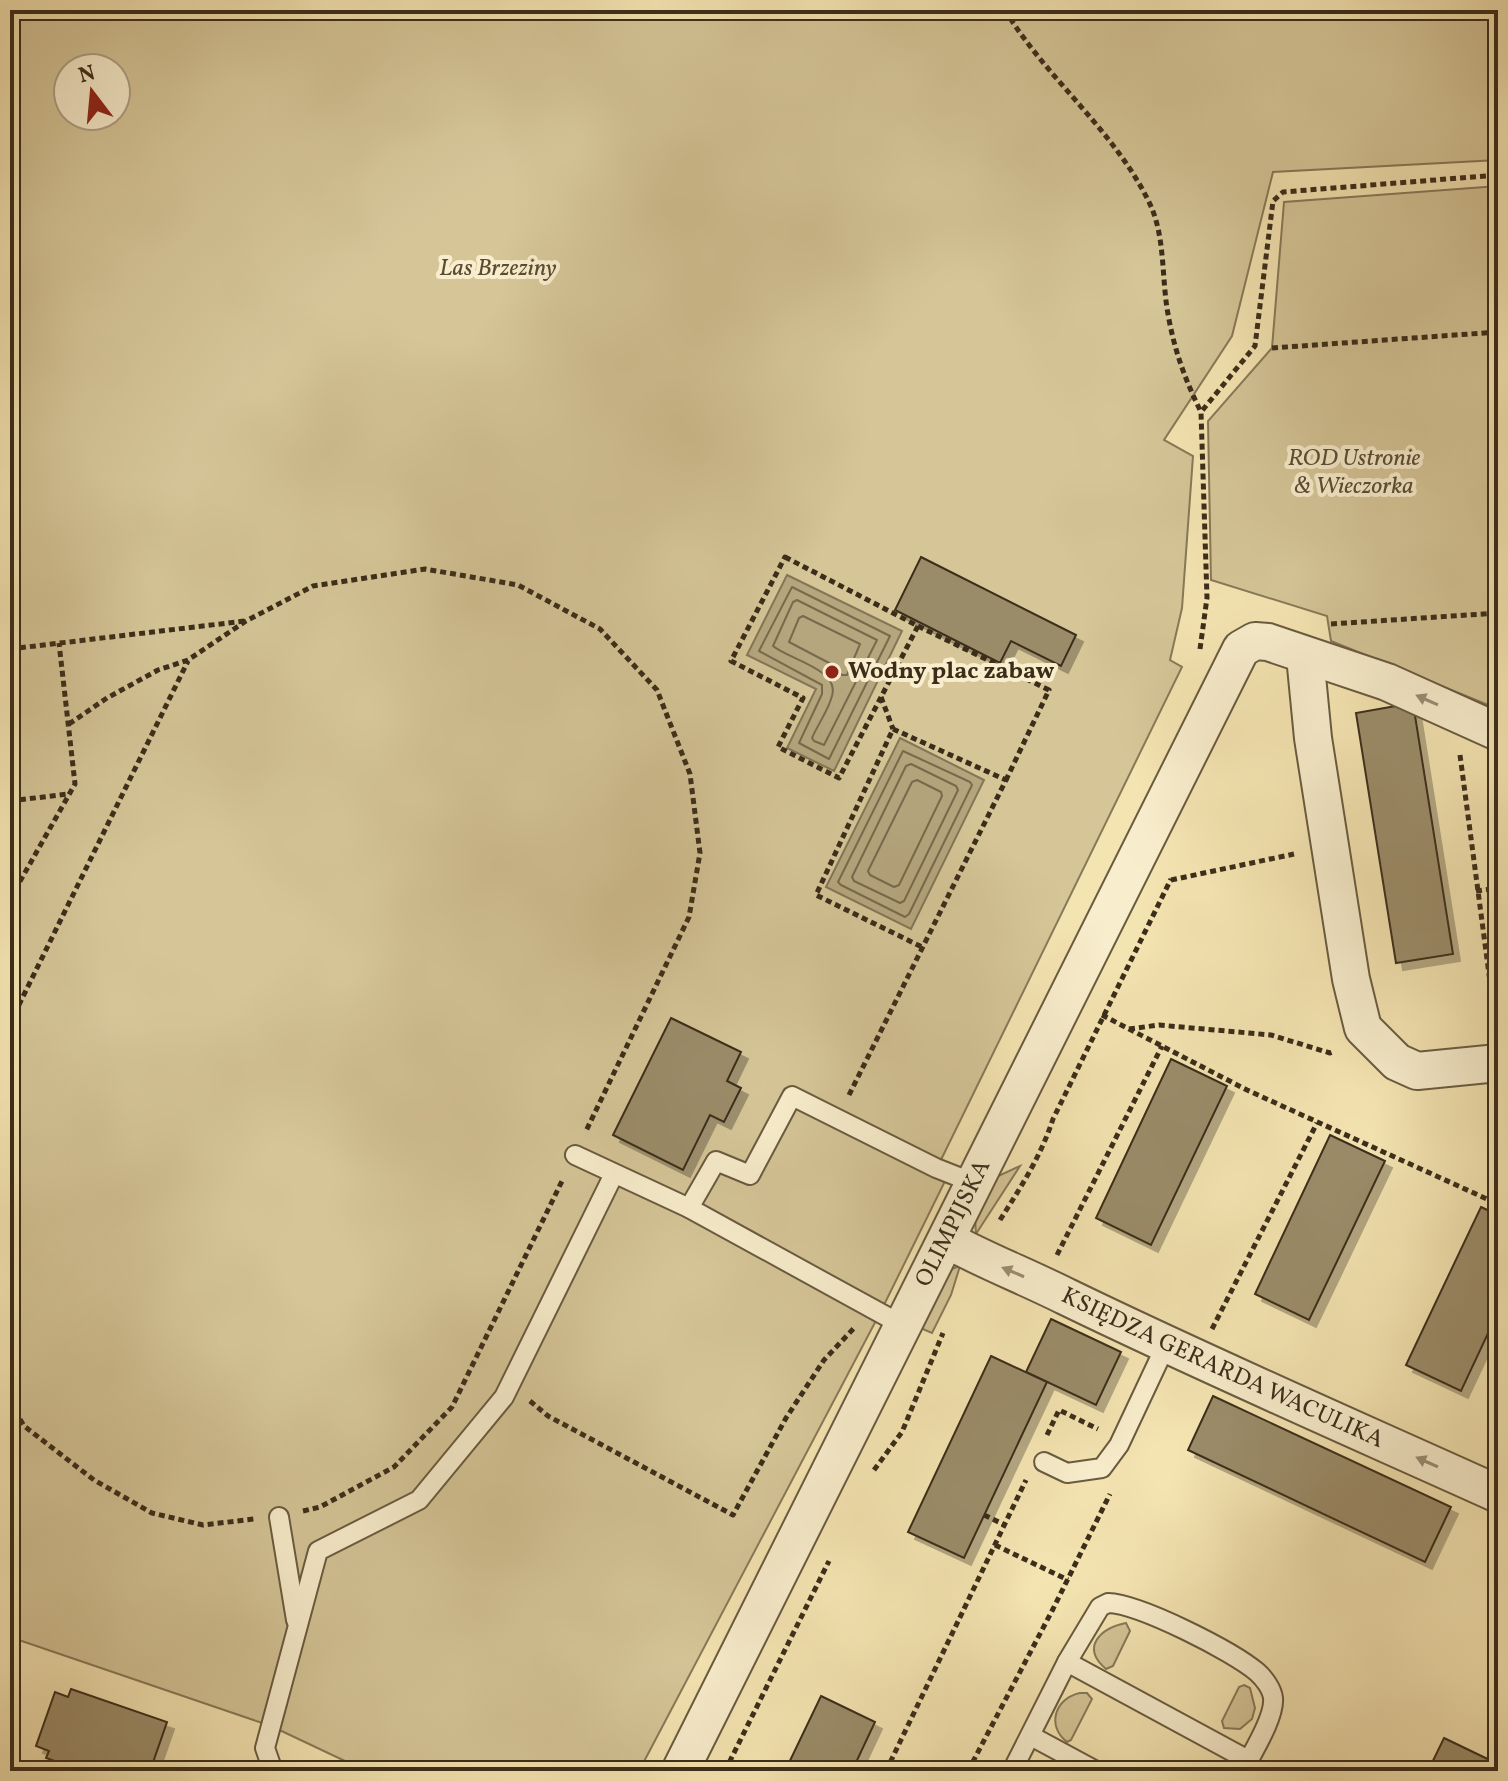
<svg xmlns="http://www.w3.org/2000/svg" width="1508" height="1781" viewBox="0 0 1508 1781" font-family="Vollkorn,serif">
  <defs>
    <filter id="shadow"><feDropShadow dx="7" dy="7" stdDeviation="0" flood-color="#0004"/></filter>
  </defs>
  <rect width="100%" height="100%" fill="#f4e4b1"/>
  <filter id="stains"><feTurbulence type="fractalNoise" baseFrequency=".0025" numOctaves="4"/><feColorMatrix values="0 0 0 0 .2 0 0 0 0 .09 0 0 0 0 .02 0 0 0 .5 -.17"/></filter>
  <radialGradient id="worn" r=".72"><stop offset=".6" stop-color="#630" stop-opacity="0"/><stop offset="1" stop-color="#630" stop-opacity=".3"/></radialGradient>
  <g fill="#d5c597" stroke="#887958" stroke-width="2" fill-rule="evenodd">
    <path d="M10,10H1498V160L1273,172L1232,336L1164,440L1193,456L1182,608L1170,660L1182,667L937,1168L949,1173L880,1313L639,1771H366L271,1726L10,1637ZM68,68H116V116H68Z"/>
    <path d="M1498,186V709L1331,641L1327,616L1211,580L1208,421L1272,348L1284,202Z"/>
    <path d="M1020,1166L976,1234L975,1219L994,1178Z"/>
    <path d="M960,1266L951,1295L932,1333L918,1327L949,1270Z"/>
    <path d="M1126,1623L1130,1631L1113,1666L1106,1669C1080,1647 1101,1628 1126,1623Z"/>
    <path d="M1244,1685L1250,1688L1255,1708L1252,1719L1240,1729L1224,1728L1222,1721L1239,1687Z"/>
    <path d="M1080,1693H1087L1092,1699L1071,1740L1067,1742C1046,1726 1055,1698 1080,1693Z"/>
  </g>
  <g fill="#b5a67e" stroke="#847656" stroke-width="2">
    <path d="M787,575L902,631L834,771L787,748L816,689L747,655Z"/>
    <path d="M900,738L984,780L911,929L826,887Z"/>
  </g>
  <g fill="none" stroke-linecap="round" stroke-linejoin="round">
    <g stroke="#786a4c" stroke-width="2">
      <path d="M792,587L890,636L829,759L799,743L822,694V685L759,651Z"/>
      <path d="M797,600L877,640L824,745L814,741L812,738C818,724 828,711 832,696C840,669 788,659 773,646L793,602Z"/>
      <path d="M803,616L860,644L847,675H842L831,664L789,642L799,618Z"/>
      <path d="M903,751L970,782L972,785L909,914L905,917L841,885L838,882Z"/>
      <path d="M911,764L956,786L958,790L904,901L900,903L854,881L852,877L906,766Z"/>
      <path d="M917,780L941,792L942,796L899,885L894,887L870,875L868,871L912,782Z"/>
    </g>
  </g>
  <g fill="#9b8c69" stroke="#3b2d1a" stroke-width="2" filter="url(#shadow)">
    <path d="M921,557L1076,635L1061,666L1011,641L1000,663L895,610Z"/>
    <path d="M1413,703L1453,954L1396,963L1356,713Z"/>
    <path d="M671,1018L741,1052L727,1081L741,1088L724,1122L710,1115L683,1170L613,1135Z"/>
    <path d="M1171,1059L1227,1086L1151,1245L1096,1218Z"/>
    <path d="M1330,1135L1385,1161L1309,1320L1255,1294Z"/>
    <path d="M1481,1207L1498,1215V1312L1461,1391L1406,1365Z"/>
    <path d="M1051,1319L1121,1352L1096,1405L1026,1372Z"/>
    <path d="M991,1356L1047,1382L964,1558L908,1532Z"/>
    <path d="M1213,1396L1451,1507L1425,1562L1188,1450Z"/>
    <path d="M71,1689L167,1722L150,1771H67L69,1766L46,1758L49,1751L36,1746L55,1692L68,1697Z"/>
    <path d="M821,1696L875,1722L852,1771H785Z"/>
    <path d="M1444,1738L1498,1764V1771H1428Z"/>
  </g>
  <g fill="none" stroke-linecap="round" stroke-linejoin="round">
    <g stroke="#695b40" stroke-width="22">
      <g id="service">
        <path d="M575,1155L689,1208L904,1326"/>
        <path d="M689,1208L716,1161L750,1175L792,1096L936,1168L974,1183"/>
        <path d="M1044,1462L1067,1473L1102,1468L1119,1445L1166,1345"/>
        <path d="M279,1517L296,1620"/>
        <path d="M1067,1662L1248,1760"/>
        <path d="M1031,1736L1096,1771"/>
        <path d="M273,1771L265,1748L318,1551L419,1500L504,1397L614,1174"/>
        <path d="M1012,1771L1067,1662L1100,1607L1108,1603C1140,1604 1232,1651 1257,1672C1264,1678 1272,1689 1273,1698C1275,1717 1252,1753 1243,1771"/>
      </g>
    </g>
    <g stroke="#695b40" stroke-width="40">
      <g id="minor">
        <path d="M1305,656L1313,738L1351,979L1363,1028L1397,1062L1417,1071L1498,1063"/>
        <path id="s1" d="M947,1240C986,1261 1027,1277 1067,1297C1209,1366 1354,1429 1498,1494"/>
        <path id="s2" d="M680,1771L1241,649L1255,641L1268,642L1387,682L1498,732"/>
      </g>
    </g>
    <g stroke="#3b2d1a" stroke-width="5" stroke-dasharray="6 4" stroke-linecap="butt">
      <path d="M1005,10C1046,78 1112,128 1148,200C1166,235 1161,276 1168,314C1174,349 1185,380 1201,412"/>
      <path d="M1272,348L1498,332"/>
      <path d="M785,557L918,626L839,778L778,747L803,698L731,661Z"/>
      <path d="M1331,624L1498,613"/>
      <path d="M918,626L1049,690L1006,780"/>
      <path d="M10,649L245,621"/>
      <path d="M1200,649L1207,598L1201,412L1255,346L1273,201L1283,192L1498,175"/>
      <path d="M881,697L893,729"/>
      <path d="M69,724L107,698L158,670L188,660L246,621L313,586L425,569L518,585L600,629L657,690L690,774L700,853L689,917L586,1131"/>
      <path d="M1460,755L1496,1027"/>
      <path d="M10,801L68,794"/>
      <path d="M1171,880L1294,854"/>
      <path d="M1476,891L1498,888"/>
      <path d="M10,899L75,784L59,643"/>
      <path d="M1102,1015L1247,1090L1498,1204"/>
      <path d="M10,1023L188,661"/>
      <path d="M1129,1029L1159,1025L1271,1035L1330,1053L1335,1051"/>
      <path d="M849,1095L1006,780L893,729L816,895L922,947"/>
      <path d="M1000,1220C1021,1187 1041,1156 1053,1119L1171,879"/>
      <path d="M1057,1255L1162,1046"/>
      <path d="M1212,1329L1317,1123"/>
      <path d="M530,1401L548,1416L733,1515L786,1418L824,1360L855,1327"/>
      <path d="M10,1402L24,1426L94,1480L152,1513L203,1525L254,1519"/>
      <path d="M1047,1435L1059,1410L1098,1429"/>
      <path d="M874,1470L902,1432L943,1333"/>
      <path d="M303,1511L320,1507L394,1467L452,1407L563,1179"/>
      <path d="M984,1515L1005,1525"/>
      <path d="M995,1545L1068,1580"/>
      <path d="M854,1765L866,1771"/>
      <path d="M725,1771L829,1561"/>
      <path d="M886,1771L1026,1480"/>
      <path d="M968,1771L1053,1609L1110,1494"/>
    </g>
    <use href="#service" stroke="#f8edcc" stroke-width="18"/>
    <use href="#minor" stroke="#f8edcc" stroke-width="36"/>
  </g>
  <defs><path id="oneway-solid" d="M-6-.8H1V-3.2L6.5 0L1 3.2V.8H-6Z" transform="scale(2)"/></defs>
  <g fill="#9a8d73">
    <use href="#oneway-solid" transform="translate(1427 700) rotate(-156)"/>
    <use href="#oneway-solid" transform="translate(1013 1272) rotate(-157)"/>
    <use href="#oneway-solid" transform="translate(1427 1462) rotate(-156)"/>
  </g>
  <circle fill="#8f2418" stroke="#f8edcc" stroke-width="3" cx="832" cy="672" r="8"/>
  <g text-anchor="middle" dominant-baseline="central" stroke-width="8" stroke-linejoin="round" paint-order="stroke">
    <g font-size="24" font-style="italic" fill="#5a4b33" stroke="#f8edcc">
      <text x="498" y="269">Las Brzeziny</text>
      <text x="1354" y="459">ROD Ustronie<tspan x="1354" dy="28">&amp; Wieczorka</tspan></text>
    </g>
    <g font-size="24" font-weight="bold" fill="#3b2d1a" stroke="#f8edcc" text-anchor="start">
      <text x="848" y="672">Wodny plac zabaw</text>
    </g>
    <g font-size="24" fill="#3b2d1a" stroke="#f8edcc">
      <text stroke="none"><textPath href="#s2" startOffset="612">OLIMPIJSKA</textPath></text>
      <text stroke="none"><textPath href="#s1" startOffset="304">KSIĘDZA GERARDA WACULIKA</textPath></text>
    </g>
  </g>
  <rect width="1508" height="1781" fill="none" stroke="#f4e4b1" stroke-width="40"/>
  <rect x="12" y="12" width="1484" height="1757" fill="none" stroke="#3b2d1a" stroke-width="4"/>
  <rect x="20" y="20" width="1468" height="1741" fill="none" stroke="#3b2d1a" stroke-width="2"/>
  <g transform="translate(92 92) rotate(344)"><circle r="38" fill="#f8edcc" stroke="#aca085" stroke-width="2"/>
  <path d="M0-6L14 30L0 20L-14 30Z" fill="#8f2418"/>
  <text y="-12" font-size="22" font-weight="bold" text-anchor="middle" fill="#3b2d1a">N</text>
  </g>
  <rect width="100%" height="100%" filter="url(#stains)"/>
  <rect width="100%" height="100%" fill="url(#worn)"/>
</svg>
